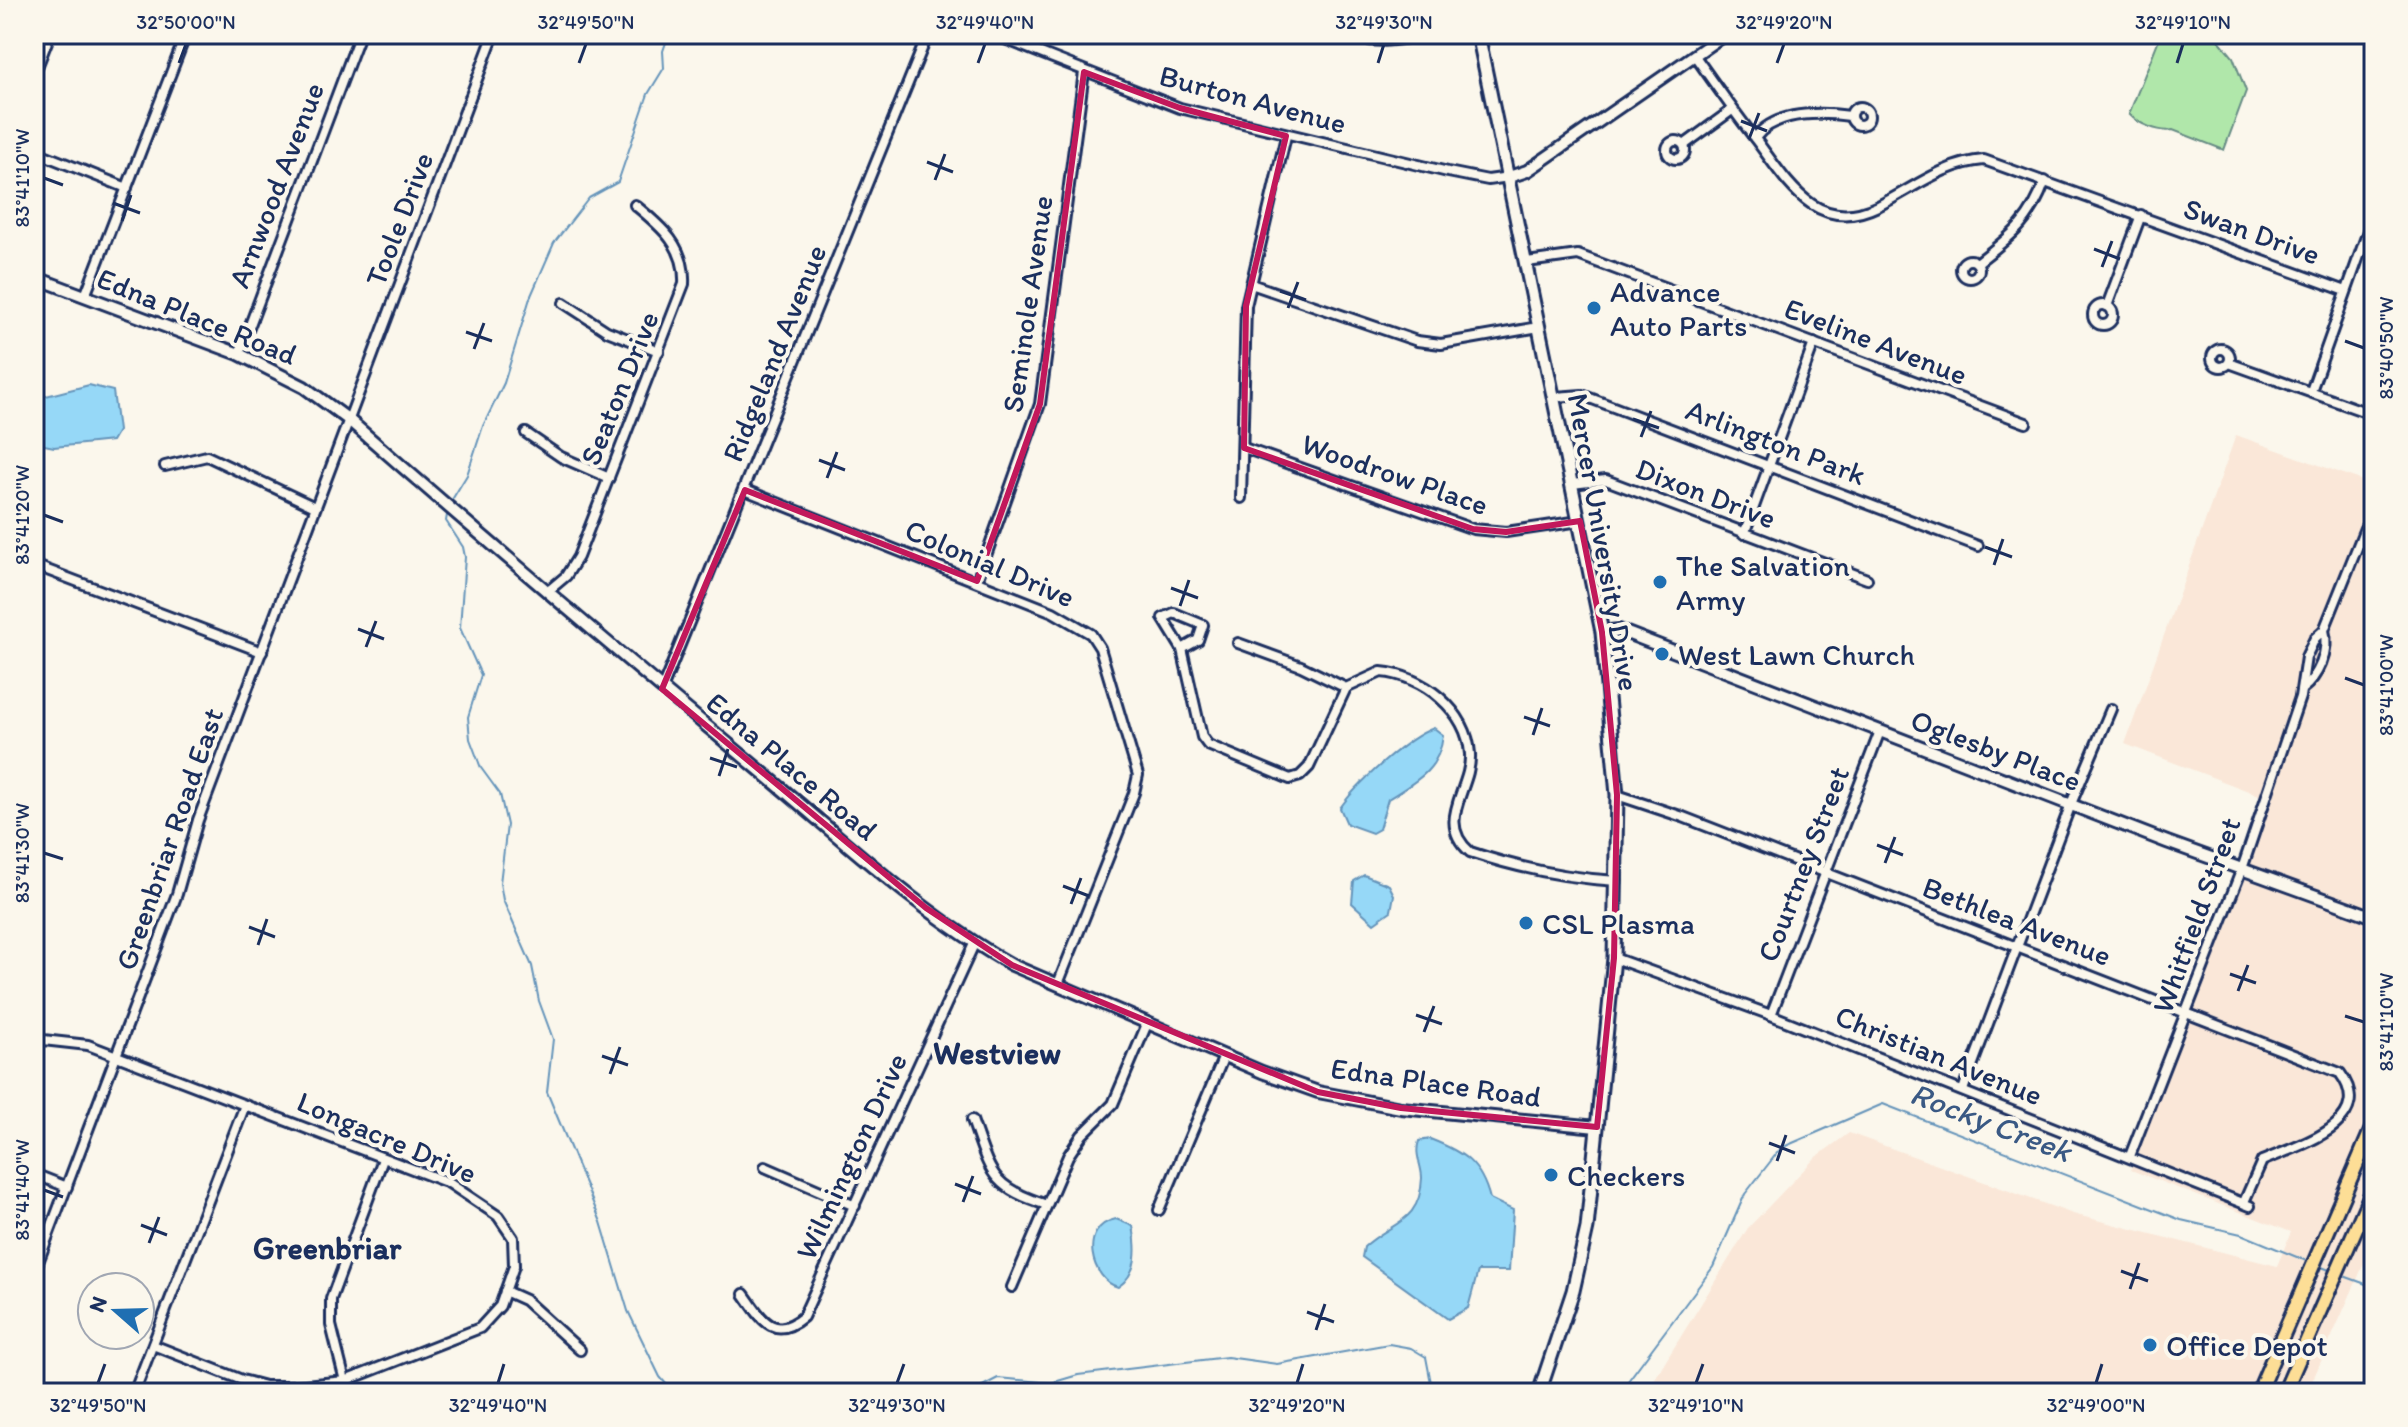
<svg xmlns="http://www.w3.org/2000/svg" width="2408" height="1427" viewBox="0 0 2408 1427" font-family="Itim,sans-serif">
  <rect width="100%" height="100%" fill="#fbf7ec"/>
  <filter id="ink" filterUnits="userSpaceOnUse"><feTurbulence type="fractalNoise" baseFrequency=".0125" numOctaves="2"/><feDisplacementMap in="SourceGraphic" scale="16" xChannelSelector="R" yChannelSelector="G"/><feConvolveMatrix kernelMatrix="1 2 1 2 8 2 1 2 1" color-interpolation-filters="sRGB"/></filter>
  <g filter="url(#ink)">
    <path fill="#fae7d8" d="M2236,435L2374,485V1241L2307,1393H1646L1748,1228L1815,1158L1849,1133L2073,1214L2277,1266L2291,1232L2131,1170L2272,800L2125,744Z"/>
    <path fill="#b0e7aa" stroke="#668b84" stroke-width="2" d="M2161,34H2214L2233,57L2246,91L2224,150L2173,130C2160,133 2138,124 2129,114Z"/>
    <g fill="#96d8f7" stroke="#6594ba" stroke-width="2">
      <path d="M89,385L113,391L118,431L112,441L54,447L34,443V399Z"/>
      <path d="M1434,728L1443,735C1440,770 1415,782 1388,799L1379,829L1372,833L1347,824L1340,808C1357,784 1406,738 1434,728Z"/>
      <path d="M1364,875L1389,885L1394,895L1391,911L1374,923L1352,903L1354,881Z"/>
      <path d="M1430,1139C1463,1152 1481,1163 1490,1199L1513,1210L1509,1271H1478L1468,1308L1448,1319L1362,1257L1364,1247C1392,1221 1420,1224 1422,1178C1422,1165 1414,1155 1419,1141Z"/>
      <path d="M1116,1219L1133,1226C1137,1248 1139,1273 1118,1287C1092,1281 1077,1227 1116,1219Z"/>
    </g>
    <g fill="none" stroke-linecap="round" stroke-linejoin="round">
      <g stroke="#6594ba" stroke-width="2">
        <path d="M450,503L467,475L483,426L504,383L530,298L554,243L589,198L618,182L648,94L664,68L663,51L669,34"/>
        <path d="M448,509L446,521L463,547L465,557L460,628L481,675L468,717L470,739L481,768L500,794L507,825L500,883L503,900L532,966L539,1001L553,1039L547,1092L601,1222L628,1311L660,1377L674,1393"/>
        <path d="M2319,1266L2332,1271"/>
        <path d="M2341,1275L2374,1287"/>
        <path d="M969,1393L998,1378L1051,1383L1078,1375L1227,1357L1277,1364L1389,1344L1411,1348L1426,1357L1433,1393"/>
        <path d="M1619,1393L1713,1267L1745,1194L1781,1148L1883,1104L2181,1220L2241,1234L2309,1262"/>
      </g>
      <g stroke="#1b2f5e" stroke-width="14">
        <g id="minor">
          <path d="M992,34L1180,108L1448,172L1488,180L1509,177"/>
          <path d="M1342,34C1373,45 1397,41 1429,34"/>
          <path d="M1695,56C1714,83 1733,110 1753,136C1785,177 1814,237 1878,206C1914,188 1944,163 1984,160L2346,291"/>
          <path d="M34,75L50,34"/>
          <circle cx="1860" cy="116" r="9"/>
          <path d="M1755,138C1776,110 1820,112 1850,116"/>
          <circle cx="1676" cy="150" r="9"/>
          <path d="M1684,145L1732,110"/>
          <path d="M34,151L127,188"/>
          <circle cx="1970" cy="269" r="9"/>
          <path d="M1527,262L1578,255L2026,423"/>
          <path d="M1977,263C2011,236 2030,223 2045,181"/>
          <path d="M1251,284L1417,341L1441,344L1539,327"/>
          <path d="M85,296L186,34"/>
          <path d="M564,303L607,331L659,351"/>
          <circle cx="2103" cy="315" r="10"/>
          <path d="M2107,306L2141,215"/>
          <circle cx="2221" cy="358" r="9"/>
          <path d="M239,354L360,34"/>
          <path d="M2229,363L2374,415"/>
          <path d="M2311,391L2374,214"/>
          <path d="M1555,397L1582,395L1978,546"/>
          <path d="M526,433L561,457L609,478"/>
          <path d="M1244,448L1473,529L1506,532L1580,521"/>
          <path d="M165,466L207,456L315,507"/>
          <path d="M1572,484L1606,480L1867,579"/>
          <path d="M745,490L1053,612L1091,634L1100,648L1138,775L1134,793L1058,984"/>
          <path d="M1241,498L1246,306L1286,136"/>
          <path d="M1744,534L1814,343"/>
          <path d="M34,565L262,652"/>
          <path d="M977,581L1040,404L1084,72"/>
          <path d="M547,592L566,576L578,557L684,284C686,247 662,227 635,205"/>
          <path d="M1174,613L1203,625L1198,640L1182,649L1163,618Z"/>
          <path d="M1238,643L1301,666L1346,688"/>
          <path d="M1182,649L1202,737L1208,745L1290,779L1300,776L1309,767L1346,688L1381,672C1422,675 1467,710 1470,754C1472,789 1434,821 1470,852C1518,868 1566,878 1617,881"/>
          <path d="M662,689L928,34"/>
          <path d="M2302,689C2318,677 2330,651 2324,630"/>
          <path d="M1617,795L1683,817L2340,1073C2378,1124 2296,1146 2262,1161L2244,1202"/>
          <path d="M1614,958L1771,1015L2250,1206"/>
          <path d="M1771,1015L1880,731"/>
          <path d="M34,1039L88,1045L449,1183L498,1216L513,1238L514,1266L500,1306L480,1328L345,1381L295,1386H265L242,1380L153,1345"/>
          <path d="M1963,1090L2071,804L2111,709"/>
          <path d="M972,1120C991,1173 990,1187 1047,1205"/>
          <path d="M2130,1156L2243,866L2300,697L2306,657L2315,638L2324,630L2365,528L2374,524"/>
          <path d="M765,1167L855,1206"/>
          <path d="M34,1174L67,1187"/>
          <path d="M1159,1210L1224,1056"/>
          <path d="M34,1273L177,894L198,820L494,34"/>
          <path d="M1012,1287L1068,1156L1082,1135L1113,1104L1147,1024"/>
          <path d="M505,1291L525,1300L580,1350"/>
          <path d="M744,1294C761,1318 773,1342 803,1317L974,944"/>
          <path d="M345,1381L331,1325V1299L383,1159"/>
          <path d="M134,1393L245,1105"/>
        </g>
      </g>
      <g stroke="#1b2f5e" stroke-width="16">
        <g id="tertiary">
          <path d="M1509,177L1527,171L1725,34"/>
          <path d="M34,277L239,354L304,387L349,420C485,540 624,657 763,773C844,840 921,914 1012,965L1262,1072L1318,1092L1401,1108L1597,1127"/>
          <path d="M1602,632L1619,630L2167,842L2374,917"/>
        </g>
      </g>
      <g stroke="#1b2f5e" stroke-width="17">
        <path id="secondary" d="M1478,34L1602,632L1617,795L1614,958L1587,1228L1573,1291L1539,1393"/>
      </g>
      <g stroke="#1b2f5e" stroke-width="18">
        <g id="primary">
          <path d="M2258,1393L2374,1124"/>
          <path d="M2284,1393L2374,1187"/>
        </g>
      </g>
      <use href="#minor" stroke="#fbf7ec" stroke-width="8"/>
      <use href="#tertiary" stroke="#fbf7ec" stroke-width="10"/>
      <use href="#secondary" stroke="#fbf7ec" stroke-width="11"/>
      <use href="#primary" stroke="#fdde96" stroke-width="12"/>
    </g>
  </g>
  <path fill="none" stroke="#c2185b" stroke-width="6" stroke-linejoin="round" d="M1084,72L1180,108L1286,136L1246,306L1244,448L1473,529L1506,532L1580,521L1602,632L1617,795L1614,958L1597,1127L1401,1108L1318,1092L1012,965L926,908L662,689L745,490L977,581L1040,404Z"/>
  <path fill="none" stroke="#1b2f5e" stroke-width="3" d="M179,63L186,44M579,63L586,44M978,63L985,44M1378,63L1384,44M1777,63L1784,44M2177,63L2183,44M1741,121L1767,131M1749,139L1759,113M927,162L953,172M44,178L63,185M935,180L945,154M113,203L140,213M122,221L131,195M2094,249L2120,259M2102,267L2112,241M1280,291L1306,300M1288,308L1298,282M466,332L492,341M2345,341L2364,348M474,349L484,323M1633,419L1659,428M1641,437L1651,411M819,460L845,470M827,478L837,452M44,515L63,522M1985,547L2012,557M1994,565L2003,539M1171,588L1198,598M1180,606L1189,580M358,629L384,639M366,647L376,621M2345,678L2364,685M1524,717L1550,726M1533,735L1542,708M710,758L737,767M719,776L728,749M1877,845L1903,855M44,853L63,859M1885,863L1895,837M1063,886L1089,896M1071,904L1081,878M249,927L275,937M258,945L267,919M2230,974L2256,983M2238,991L2248,965M1416,1015L1442,1024M2345,1016L2364,1022M1424,1032L1434,1006M602,1056L628,1065M610,1074L620,1047M1769,1143L1795,1153M1777,1161L1786,1135M955,1184L981,1194M44,1190L63,1197M963,1202L973,1176M141,1225L167,1235M149,1243L159,1217M2121,1271L2148,1281M2130,1289L2139,1263M1307,1312L1334,1322M1316,1330L1325,1304M98,1383L105,1364M498,1383L504,1364M897,1383L904,1364M1297,1383L1303,1364M1696,1383L1703,1364M2096,1383L2102,1364"/>
  <g fill="#1f6fb2" stroke="#fbf7ec" stroke-width="3">
    <circle cx="1594" cy="308" r="8"/>
    <circle cx="1660" cy="582" r="8"/>
    <circle cx="1662" cy="654" r="8"/>
    <circle cx="1526" cy="923" r="8"/>
    <circle cx="1551" cy="1175" r="8"/>
    <circle cx="2150" cy="1345" r="8"/>
  </g>
  <g text-anchor="middle" dominant-baseline="central" stroke-width="8" stroke-linejoin="round" paint-order="stroke">
    <g font-size="30" fill="#1b2f5e" stroke="#fbf7ec">
      <text transform="translate(1253 99) rotate(15)">Burton Avenue</text>
      <text transform="translate(276 185) rotate(-69)">Arnwood Avenue</text>
      <text transform="translate(399 219) rotate(-69)">Toole Drive</text>
      <text transform="translate(2252 231) rotate(20)">Swan Drive</text>
      <text transform="translate(1027 304) rotate(-82)">Seminole Avenue</text>
      <text transform="translate(197 316) rotate(22)">Edna Place Road</text>
      <text transform="translate(1876 341) rotate(21)">Eveline Avenue</text>
      <text transform="translate(774 353) rotate(-68)">Ridgeland Avenue</text>
      <text transform="translate(619 388) rotate(-68)">Seaton Drive</text>
      <text transform="translate(1776 442) rotate(21)">Arlington Park</text>
      <text transform="translate(1395 474) rotate(19)">Woodrow Place</text>
      <text transform="translate(1706 493) rotate(21)">Dixon Drive</text>
      <text transform="translate(1604 542) rotate(80)">Mercer University Drive</text>
      <text transform="translate(990 563) rotate(23)">Colonial Drive</text>
      <text transform="translate(1996 750) rotate(21)">Oglesby Place</text>
      <text transform="translate(792 766) rotate(40)">Edna Place Road</text>
      <text transform="translate(169 839) rotate(-71)">Greenbriar Road East</text>
      <text transform="translate(1803 864) rotate(-69)">Courtney Street</text>
      <text transform="translate(2196 915) rotate(-70)">Whitfield Street</text>
      <text transform="translate(2017 921) rotate(21)">Bethlea Avenue</text>
      <text transform="translate(1939 1055) rotate(22)">Christian Avenue</text>
      <text transform="translate(1436 1082) rotate(8)">Edna Place Road</text>
      <text transform="translate(387 1137) rotate(23)">Longacre Drive</text>
      <text transform="translate(851 1156) rotate(-65)">Wilmington Drive</text>
    </g>
    <g font-size="30" fill="#1b2f5e" stroke="#fbf7ec" text-anchor="start">
      <text x="1610" y="291">Advance<tspan x="1610" dy="34">Auto Parts</tspan></text>
      <text x="1676" y="565">The Salvation<tspan x="1676" dy="34">Army</tspan></text>
      <text x="1678" y="654">West Lawn Church</text>
      <text x="1542" y="923">CSL Plasma</text>
      <text x="1567" y="1175">Checkers</text>
      <text x="2166" y="1345">Office Depot</text>
    </g>
    <g font-size="32" font-weight="bold" fill="#1b2f5e" stroke="#fbf7ec">
      <text x="997" y="1053">Westview</text>
      <text x="327" y="1248">Greenbriar</text>
    </g>
    <g font-size="32" font-style="italic" fill="#3a5984" stroke="#fbf7ec">
      <text transform="translate(1991 1122) rotate(21)">Rocky Creek</text>
    </g>
  </g>
  <rect width="2408" height="1427" fill="none" stroke="#fbf7ec" stroke-width="88"/>
  <g transform="translate(116 1311) rotate(290)"><circle r="38" fill="#fbf7ec" stroke="#a1a7b3" stroke-width="2"/>
  <path d="M0-6L14 30L0 20L-14 30Z" fill="#1f6fb2"/>
  <text y="-12" font-size="22" font-weight="bold" text-anchor="middle" fill="#1b2f5e">N</text>
  </g>
  <rect x="44" y="44" width="2320" height="1339" fill="none" stroke="#1b2f5e" stroke-width="3"/>
  <g font-size="20" text-anchor="middle" fill="#1b2f5e">
    <text x="186" y="29">32°50'00"N</text>
    <text x="586" y="29">32°49'50"N</text>
    <text x="985" y="29">32°49'40"N</text>
    <text x="1384" y="29">32°49'30"N</text>
    <text x="1784" y="29">32°49'20"N</text>
    <text x="2183" y="29">32°49'10"N</text>
    <text transform="translate(22 178) rotate(-90)" y="7">83°41'10"W</text>
    <text transform="translate(2386 348) rotate(-90)" y="7">83°40'50"W</text>
    <text transform="translate(22 515) rotate(-90)" y="7">83°41'20"W</text>
    <text transform="translate(2386 685) rotate(-90)" y="7">83°41'00"W</text>
    <text transform="translate(22 853) rotate(-90)" y="7">83°41'30"W</text>
    <text transform="translate(2386 1022) rotate(-90)" y="7">83°41'10"W</text>
    <text transform="translate(22 1190) rotate(-90)" y="7">83°41'40"W</text>
    <text x="98" y="1412">32°49'50"N</text>
    <text x="498" y="1412">32°49'40"N</text>
    <text x="897" y="1412">32°49'30"N</text>
    <text x="1297" y="1412">32°49'20"N</text>
    <text x="1696" y="1412">32°49'10"N</text>
    <text x="2096" y="1412">32°49'00"N</text>
  </g>
</svg>
